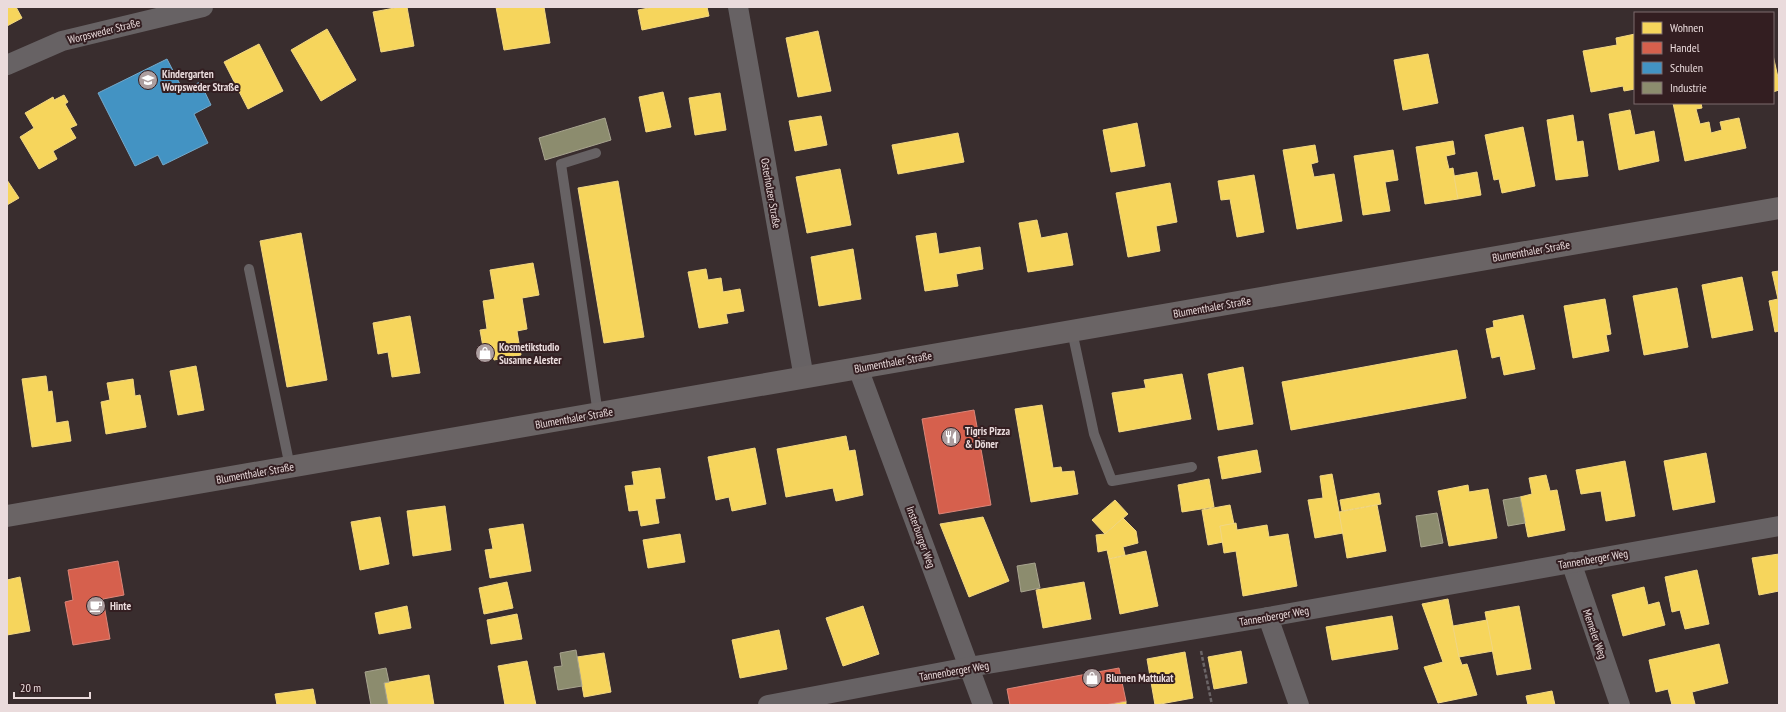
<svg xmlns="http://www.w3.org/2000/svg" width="1786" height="712" viewBox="0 0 1786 712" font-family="'PT Sans Narrow',sans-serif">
  <rect width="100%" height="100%" fill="#392d2e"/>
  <g fill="#f6d55c" stroke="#f2d782">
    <path d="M7,7H16L22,18L7,26Z"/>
    <path d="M400,7H407L414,46L381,52L373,12Z"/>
    <path d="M496,7H544L550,43L504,50Z"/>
    <path d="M654,7H707L709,16L642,30L638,10Z"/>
    <path d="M327,29L356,80L321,101L291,50Z"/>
    <path d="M818,31L831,91L798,97L786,38Z"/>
    <path d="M1635,34V89L1624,91L1623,86L1591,92L1583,51L1617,45L1616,38Z"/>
    <path d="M259,44L283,91L248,109L224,62Z"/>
    <path d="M1428,54L1438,103L1403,110L1394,60Z"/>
    <path d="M1773,55L1779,82V90L1773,92Z"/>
    <path d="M663,92L671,127L646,132L639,97Z"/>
    <path d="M720,93L726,130L695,135L689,98Z"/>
    <path d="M64,95L68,102L65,104L77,125L70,128L76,138L53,151L57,159L39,169L20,137L34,128L25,113L53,97L54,100Z"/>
    <path d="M1673,103H1701L1702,108L1696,109L1700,124L1709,122L1711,133L1722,130L1720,122L1739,118L1746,148L1685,161Z"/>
    <path d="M1630,110L1635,135L1654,131L1659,161L1619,170L1609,114Z"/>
    <path d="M1573,115L1577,142L1583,141L1588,176L1556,180L1547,120Z"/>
    <path d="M821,116L827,145L795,151L789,121Z"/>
    <path d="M1137,123L1145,166L1111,172L1103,130Z"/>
    <path d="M1523,127L1535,186L1502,193L1499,179L1494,180L1485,135Z"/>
    <path d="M958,133L964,162L898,174L892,145Z"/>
    <path d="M1453,141L1455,154L1446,156L1449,169L1453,168L1458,199L1425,204L1416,147Z"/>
    <path d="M1315,145L1318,162L1311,164L1314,177L1334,174L1342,221L1297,229L1283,150Z"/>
    <path d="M1393,150L1398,180L1385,182L1390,211L1363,215L1354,156Z"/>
    <path d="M840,169L851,225L807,233L796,177Z"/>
    <path d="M1477,172L1481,195L1458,199L1454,176Z"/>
    <path d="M1254,175L1264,232L1237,237L1230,199L1221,200L1218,181Z"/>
    <path d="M7,180L19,198L7,205Z"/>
    <path d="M618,181L644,337L604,343L578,188Z"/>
    <path d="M1170,183L1177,222L1156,226L1160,251L1128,257L1116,193Z"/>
    <path d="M1037,220L1041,238L1067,233L1073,265L1028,272L1019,223Z"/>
    <path d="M301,233L327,380L287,387L260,241Z"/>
    <path d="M936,233L939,254L980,247L983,269L956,274L958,286L925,291L916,236Z"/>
    <path d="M853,249L861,299L819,306L811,257Z"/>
    <path d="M533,263L539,295L522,298L527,329L517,331L521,355L494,360L491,345L483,347L480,330L487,329L483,301L495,299L490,270Z"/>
    <path d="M706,269L708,280L721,278L723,292L740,289L744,311L726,314L728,323L699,328L688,272Z"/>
    <path d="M1779,271V331L1775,332L1769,301L1778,299L1772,272Z"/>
    <path d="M1742,277L1753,330L1712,338L1702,285Z"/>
    <path d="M1677,288L1688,347L1644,355L1633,296Z"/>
    <path d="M1605,299L1611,334L1606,335L1609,351L1573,358L1564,306Z"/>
    <path d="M1523,315L1535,369L1504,375L1500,356L1492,358L1486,329L1494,327L1493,321Z"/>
    <path d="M410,316L420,373L392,377L388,352L378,354L373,323Z"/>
    <path d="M1457,350L1466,398L1291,430L1282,382Z"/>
    <path d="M196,366L204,410L178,415L170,371Z"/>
    <path d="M1243,367L1253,424L1218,430L1208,374Z"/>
    <path d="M1182,374L1191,419L1119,432L1112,393L1146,388L1144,380Z"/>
    <path d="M46,376L48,392L52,391L56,423L68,421L71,441L32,447L22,379Z"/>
    <path d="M133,379L135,396L140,395L146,427L106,434L101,402L110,400L107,383Z"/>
    <path d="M1042,405L1053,468L1061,467L1062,472L1074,471L1078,494L1031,502L1015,409Z"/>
    <path d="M846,436L849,451L855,450L863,495L836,501L833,488L786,497L777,449Z"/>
    <path d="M755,448L766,504L732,511L729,497L716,500L708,457Z"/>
    <path d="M1257,450L1261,472L1222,479L1218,457Z"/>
    <path d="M1706,453L1715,502L1673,510L1664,461Z"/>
    <path d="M1625,461L1635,516L1606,521L1601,491L1581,494L1576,470Z"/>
    <path d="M660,468L665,498L655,499L659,523L641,526L638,510L629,511L625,486L634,485L632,472Z"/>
    <path d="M1332,474L1343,533L1315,538L1308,500L1323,498L1320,476Z"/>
    <path d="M1546,475L1550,491L1557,490L1565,530L1528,537L1520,497L1532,494L1529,478Z"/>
    <path d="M1209,479L1214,507L1182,512L1178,485Z"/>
    <path d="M1468,485L1469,492L1488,489L1497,538L1449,546L1438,491Z"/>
    <path d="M1379,493L1381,504L1342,511L1340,500Z"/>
    <path d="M1115,500L1128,514L1105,534L1092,520Z"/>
    <path d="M1230,505L1234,524L1220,526L1223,542L1208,545L1202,510Z"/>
    <path d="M1377,505L1386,551L1347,558L1339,512Z"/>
    <path d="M445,506L451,550L413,556L407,511Z"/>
    <path d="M380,517L389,564L360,570L351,522Z"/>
    <path d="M983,517L1009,581L969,597L940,524Z"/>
    <path d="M1123,518L1136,531L1138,543L1123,547L1125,555L1109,559L1107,550L1098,552L1096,535L1105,534Z"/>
    <path d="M1236,523L1237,530L1267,525L1269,537L1288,534L1297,586L1243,596L1236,551L1224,553L1220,526Z"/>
    <path d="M523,524L531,571L490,578L485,550L493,549L489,529Z"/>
    <path d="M680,534L685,562L648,568L643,540Z"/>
    <path d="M1146,551L1158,606L1120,614L1109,559Z"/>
    <path d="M1779,554V591L1759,595L1752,558Z"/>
    <path d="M1697,570L1709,624L1685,629L1680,610L1672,612L1665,577Z"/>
    <path d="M20,577L30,631L7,635V580Z"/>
    <path d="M507,582L513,608L484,614L479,588Z"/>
    <path d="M1084,582L1091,619L1043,628L1036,590Z"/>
    <path d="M1644,587L1648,605L1659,602L1665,625L1623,636L1612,595Z"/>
    <path d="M1448,599L1459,657L1462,665L1467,664L1477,695L1438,703L1424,667L1443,662L1422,604Z"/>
    <path d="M407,606L411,628L379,634L375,613Z"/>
    <path d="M863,606L879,654L843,666L826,618Z"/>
    <path d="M1519,606L1531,669L1497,675L1485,612Z"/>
    <path d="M517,614L522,639L491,644L487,620Z"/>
    <path d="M1392,616L1398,649L1332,660L1326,627Z"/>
    <path d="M1487,620L1493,651L1459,657L1453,626Z"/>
    <path d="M779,630L787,669L740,678L732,640Z"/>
    <path d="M1719,644L1728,683L1692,692L1695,704L1691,705H1672L1668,689L1656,692L1649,660Z"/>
    <path d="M1241,651L1247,683L1214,689L1208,657Z"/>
    <path d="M1185,652L1193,698L1155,705L1147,659Z"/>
    <path d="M604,653L611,692L584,697L577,657Z"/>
    <path d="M527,661L536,705H505L498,666Z"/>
    <path d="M429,675L434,705H388L384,683Z"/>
    <path d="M313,689L316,705H277L275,694Z"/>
    <path d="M1552,691L1555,705H1528L1526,696Z"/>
    <path d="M1126,701V705H1105Z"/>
  </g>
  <g fill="#d6604d" stroke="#dc8578">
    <path d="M974,410L991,505L939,514L922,419Z"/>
    <path d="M118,561L124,595L103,599L110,639L73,645L65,602L73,600L68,570Z"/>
    <path d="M1119,668L1126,701L1105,705H1010L1007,689Z"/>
  </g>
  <path fill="#4393c3" stroke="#75a9ca" d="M167,59L183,90L200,82L211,105L194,114L208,143L163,165L158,155L135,166L98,93Z"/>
  <g fill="#8c8c6e" stroke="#a8a48f">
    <path d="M605,118L611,140L545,160L539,138Z"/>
    <path d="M1520,497L1525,523L1508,526L1503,500Z"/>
    <path d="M1437,513L1443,543L1421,547L1416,516Z"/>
    <path d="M1035,563L1040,588L1021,592L1017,566Z"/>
    <path d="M576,650L582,686L558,690L554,667L562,666L560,653Z"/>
    <path d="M386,668L389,682L384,683L388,705H371L365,672Z"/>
  </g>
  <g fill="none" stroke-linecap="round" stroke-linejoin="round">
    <path stroke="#6b6567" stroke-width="2.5" stroke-dasharray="4 2" stroke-linecap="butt" d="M1201,651L1212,705"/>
    <g stroke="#676264" stroke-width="10">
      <path d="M596,153L561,164L598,414"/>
      <path d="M249,269L290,467"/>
      <path d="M1072,331L1094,434L1112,481L1192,467"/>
    </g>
    <g stroke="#676264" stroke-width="20">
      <path d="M738,7L804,378"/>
      <path d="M7,65L62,41L203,7"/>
      <path d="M858,368L983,705"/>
      <path d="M1571,562L1620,705"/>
      <path d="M1268,617L1299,705"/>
      <path d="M768,705L969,667L1268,617L1779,526"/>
    </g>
    <path stroke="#6a6465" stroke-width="22" d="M7,516L1779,208"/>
  </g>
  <defs>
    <g id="school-disc" transform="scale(1)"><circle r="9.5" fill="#ac9e9f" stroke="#331e21"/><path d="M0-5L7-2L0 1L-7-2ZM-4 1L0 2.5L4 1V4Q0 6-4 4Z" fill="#fff"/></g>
    <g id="shop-disc" transform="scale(1)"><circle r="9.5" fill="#ac9e9f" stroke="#331e21"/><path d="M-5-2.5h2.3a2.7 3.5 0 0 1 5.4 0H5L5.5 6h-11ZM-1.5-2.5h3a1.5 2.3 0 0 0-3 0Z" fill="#fff"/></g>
    <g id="restaurant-disc" transform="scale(1)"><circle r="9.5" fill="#ac9e9f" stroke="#331e21"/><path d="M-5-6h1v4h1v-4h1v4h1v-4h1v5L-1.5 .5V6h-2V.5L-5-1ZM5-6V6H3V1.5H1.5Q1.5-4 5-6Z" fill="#fff"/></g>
    <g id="cafe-disc" transform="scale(1)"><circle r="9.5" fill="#ac9e9f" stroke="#331e21"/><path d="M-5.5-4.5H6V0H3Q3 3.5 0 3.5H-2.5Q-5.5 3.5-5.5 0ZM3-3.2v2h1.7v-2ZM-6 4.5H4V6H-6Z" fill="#fff"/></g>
  </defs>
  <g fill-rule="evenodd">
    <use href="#school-disc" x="148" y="80"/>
    <use href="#shop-disc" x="485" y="353"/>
    <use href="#restaurant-disc" x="951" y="437"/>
    <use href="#cafe-disc" x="96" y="606"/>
    <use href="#shop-disc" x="1092" y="678"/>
  </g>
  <g text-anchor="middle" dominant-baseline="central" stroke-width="4" stroke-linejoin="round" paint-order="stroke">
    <g font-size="11" fill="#eadbdc" stroke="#331e21">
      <text transform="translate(104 31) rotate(-14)">Worpsweder Straße</text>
      <text transform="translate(771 193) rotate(80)">Osterholzer Straße</text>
      <text transform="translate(1531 251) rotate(-10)">Blumenthaler Straße</text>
      <text transform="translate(1212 307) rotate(-10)">Blumenthaler Straße</text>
      <text transform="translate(893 362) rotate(-10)">Blumenthaler Straße</text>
      <text transform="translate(574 418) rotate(-10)">Blumenthaler Straße</text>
      <text transform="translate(255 473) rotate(-10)">Blumenthaler Straße</text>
      <text transform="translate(921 537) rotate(70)">Insterburger Weg</text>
      <text transform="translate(1593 559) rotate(-10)">Tannenberger Weg</text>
      <text transform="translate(1274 616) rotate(-10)">Tannenberger Weg</text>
      <text transform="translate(1595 634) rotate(71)">Memeler Weg</text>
      <text transform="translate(954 671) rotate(-10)">Tannenberger Weg</text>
    </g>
    <g font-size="11" font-weight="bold" fill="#eadbdc" stroke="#331e21" text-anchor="start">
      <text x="162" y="74">Kindergarten<tspan x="162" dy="13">Worpsweder Straße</tspan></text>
      <text x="499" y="347">Kosmetikstudio<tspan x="499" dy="13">Susanne Alester</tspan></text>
      <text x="965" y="431">Tigris Pizza<tspan x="965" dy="13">&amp; Döner</tspan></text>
      <text x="110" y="606">Hinte</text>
      <text x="1106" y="678">Blumen Mattukat</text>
    </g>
  </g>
  <rect width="1786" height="712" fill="none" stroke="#eadbdc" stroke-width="16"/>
  <rect x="1634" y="12" width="140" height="92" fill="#331e21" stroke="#7c6a6c"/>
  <rect x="1642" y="22" width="20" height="12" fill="#f6d55c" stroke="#7c6a6c"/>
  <text x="1670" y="32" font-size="12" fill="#eadbdc">Wohnen</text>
  <rect x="1642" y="42" width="20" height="12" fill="#d6604d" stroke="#7c6a6c"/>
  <text x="1670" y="52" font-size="12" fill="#eadbdc">Handel</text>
  <rect x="1642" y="62" width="20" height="12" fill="#4393c3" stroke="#7c6a6c"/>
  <text x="1670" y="72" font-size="12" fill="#eadbdc">Schulen</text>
  <rect x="1642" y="82" width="20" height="12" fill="#8c8c6e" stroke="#7c6a6c"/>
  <text x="1670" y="92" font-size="12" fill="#eadbdc">Industrie</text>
  <path d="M14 692v6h76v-6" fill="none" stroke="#eadbdc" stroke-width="2"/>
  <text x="20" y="692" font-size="12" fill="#eadbdc" stroke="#331e21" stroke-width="3" paint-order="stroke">20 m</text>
</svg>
